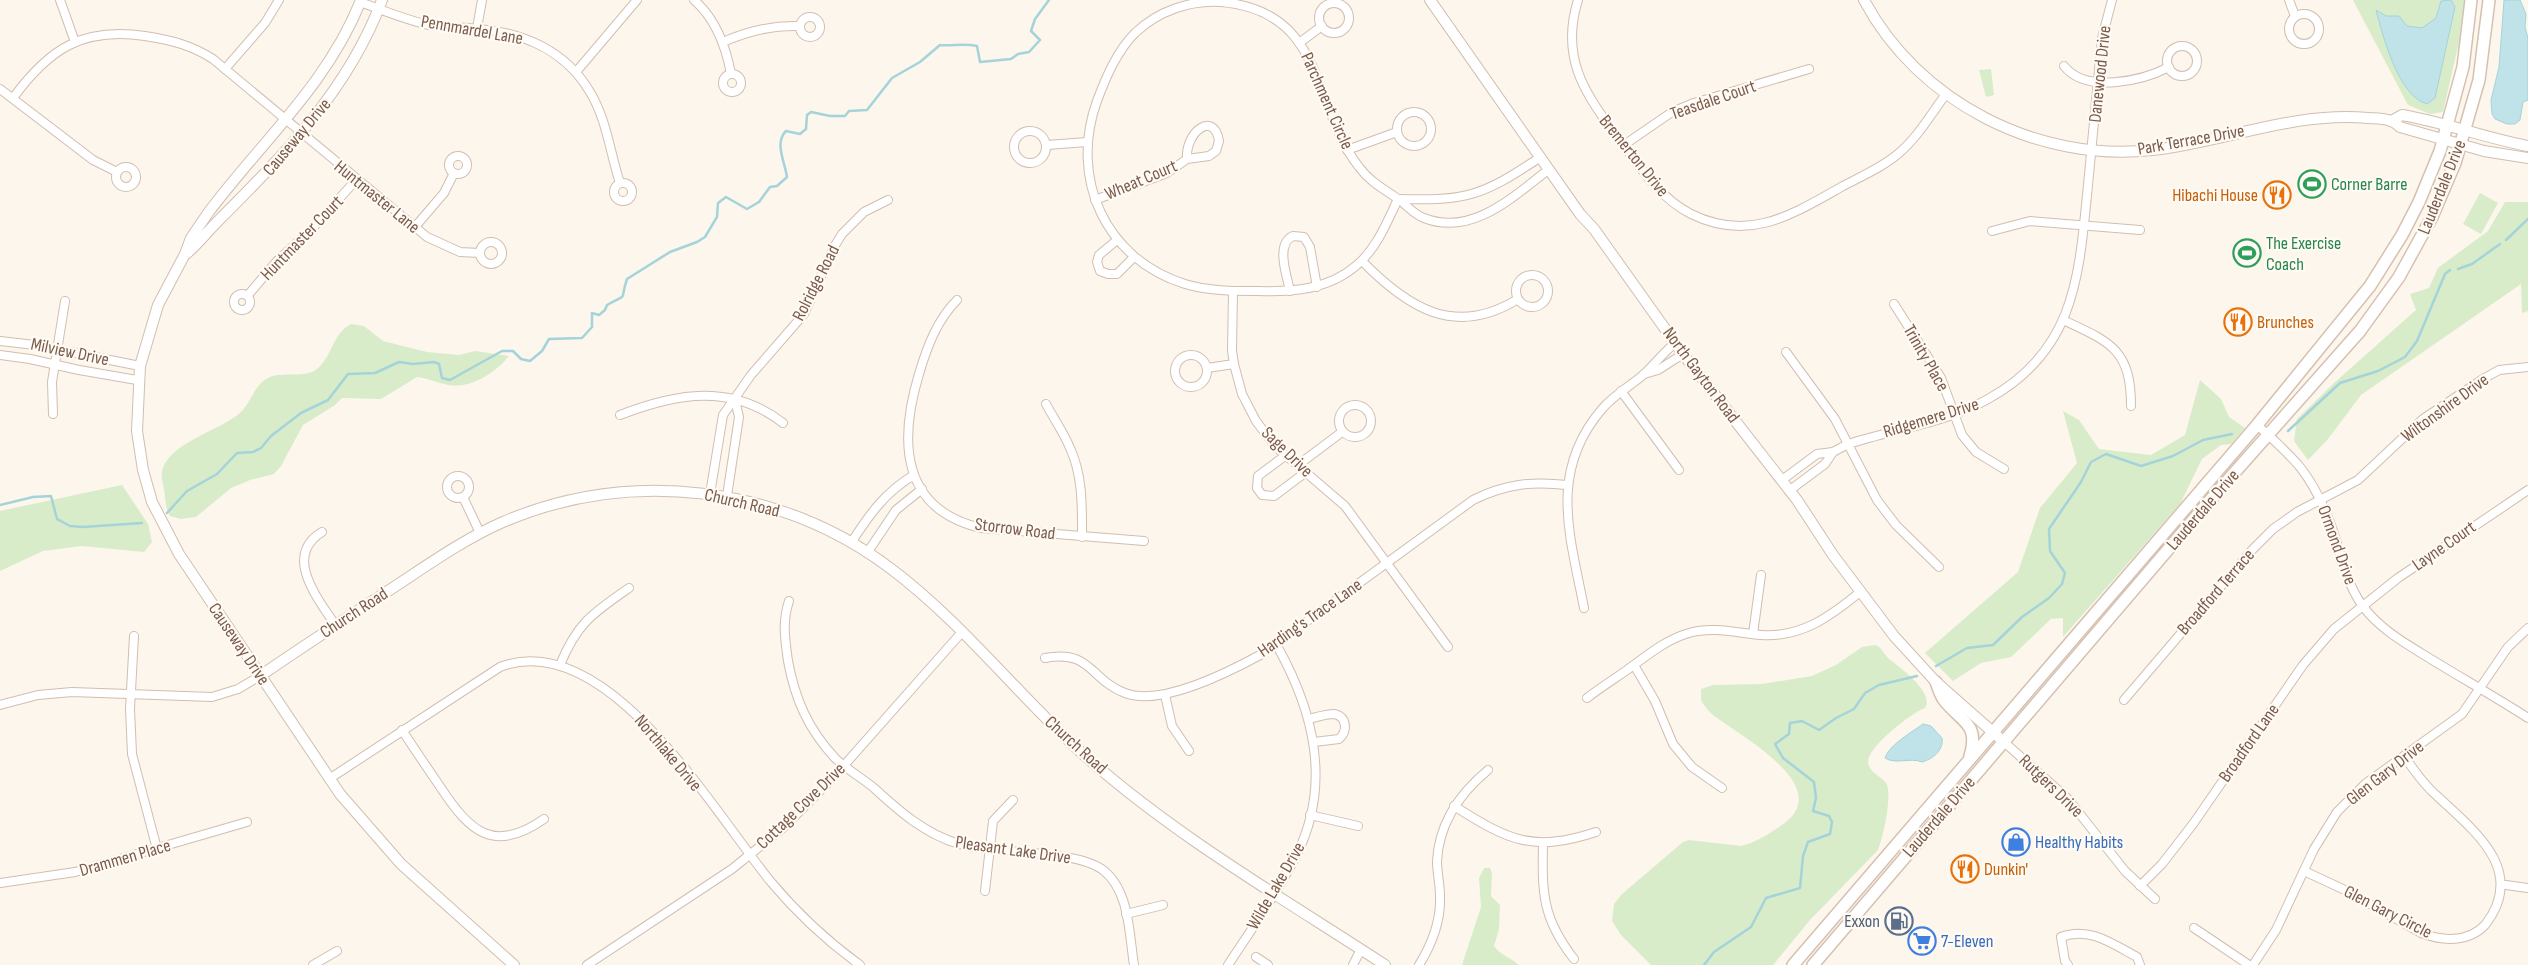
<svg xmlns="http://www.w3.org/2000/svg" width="2528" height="965" viewBox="0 0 2528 965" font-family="'Sofia Sans Condensed',sans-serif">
  <rect width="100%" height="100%" fill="#fdf6ec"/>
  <g fill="#d8ecc9">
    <path d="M2353,0H2464V20L2443,112L2430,114L2408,105Z"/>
    <path d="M1991,69L1994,95L1986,97L1979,70Z"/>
    <path d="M2480,193L2498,203L2481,234L2463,224Z"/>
    <path d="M2505,202H2528V311L2522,313L2521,284L2361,395L2328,439L2308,460L2294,441L2297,419L2333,384L2416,310L2410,294L2429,288L2438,268L2488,231Z"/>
    <path d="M351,324L364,326L383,341L427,352L459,355L475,351L509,356C495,373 471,389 448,385C437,383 428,378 417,377L381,399L342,398L335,405L303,425L281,466L274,474L250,480L231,488L196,517L181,519L170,516C165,508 166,500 164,490C163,483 160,475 163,468C171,443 220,430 240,413C251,403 254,385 268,378C282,371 300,378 314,371C332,360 332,333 351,324Z"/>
    <path d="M2200,380L2221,399L2229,417L2245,428L2231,444L2221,445L2202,459L2180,504L2063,637V618L2051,619L2011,657L1981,663L1953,681L1925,653L2018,572L2040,508L2077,463L2063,411L2079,420L2099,449L2151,455L2185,435Z"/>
    <path d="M122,485L148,524L152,542L144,552L82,546L43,551L0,571V511Z"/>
    <path d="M1875,645C1882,647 1883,653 1888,658C1899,667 1935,692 1925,708C1911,713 1866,748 1868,763C1870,773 1881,776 1886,783C1893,794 1883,838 1878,850L1810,920L1773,965H1651L1621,935L1612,921L1614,904L1621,895L1683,842L1689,840L1741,846C1756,842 1769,834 1782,825C1838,787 1737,734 1713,715C1708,711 1704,705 1701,700V689L1713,685L1762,684L1812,676L1836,665L1862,647Z"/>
    <path d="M1484,868H1490L1492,873L1491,896L1500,905L1499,929L1494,946C1500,955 1511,958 1519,965H1462L1481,907L1479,878Z"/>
  </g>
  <g fill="#bfe3e8" stroke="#a5d3da">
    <path d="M2451,0L2455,7L2435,98L2427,104C2398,96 2383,36 2376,10L2386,16H2399L2407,26L2422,28L2436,18L2441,1Z"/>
    <path d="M2504,0H2520L2526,14L2525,27L2528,38V100L2523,102L2520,120L2515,124H2507L2495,119L2492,114L2491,100L2499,67Z"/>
    <path d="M1923,724L1931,726L1942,738C1944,750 1933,759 1922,762C1910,757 1896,765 1885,758C1889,745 1912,732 1923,724Z"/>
  </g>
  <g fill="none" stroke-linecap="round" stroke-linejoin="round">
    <g stroke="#a5d3da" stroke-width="2.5">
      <path d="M2506,240L2528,219"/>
      <path d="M2458,269L2472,264L2500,244"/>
      <path d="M2288,431L2340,383L2378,371L2405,357L2417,341L2445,274L2450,270"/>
      <path d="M0,505L33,497L51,496L57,519L70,526L83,527L142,523"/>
      <path d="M167,513L187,491L217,474L237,453L253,452L261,448L271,436L301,413L328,400L348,374L375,373L399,362L413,364L434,362L439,364L442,378L450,380L502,351H513L521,359L530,361L542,351L549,339L582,338L592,327V313L599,315L605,310L607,305C630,292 619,303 627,279L670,252L697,242L705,237L717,217L718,203L726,197L747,209L759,202L770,187L777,186L787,177C785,162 774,143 786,131L800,134L806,129L807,115L811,112L830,116H845L849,111L867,110L892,78L920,62L940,45C953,46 964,43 977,46L980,62L1011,59L1018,54L1029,52L1040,40L1031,31L1035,19L1049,0"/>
      <path d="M1936,666L1967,648L1993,645L2022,617L2049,598L2062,584L2065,573L2050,551L2049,529L2081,482L2091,462L2106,454L2141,466L2173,456L2203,440L2232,434"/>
      <path d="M1704,965L1714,952L1751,927L1766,898L1800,888L1803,856L1808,842L1830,834L1832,822L1829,816L1813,811L1816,798L1814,782L1783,758L1775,744L1789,734L1790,723L1802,721L1819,730L1836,718L1854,709L1865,693L1879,685L1917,676"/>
    </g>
    <g stroke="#d1beb0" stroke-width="10">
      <g id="minor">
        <path d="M60,0L75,42"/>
        <path d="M694,0C716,19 726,47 731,74"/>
        <path d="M1578,0C1561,54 1582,91 1614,132C1636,161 1657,197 1691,214C1750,243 1793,214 1843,186C1862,176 1883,167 1899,153C1918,137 1931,114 1946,94"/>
        <path d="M2289,0L2295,16"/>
        <path d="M360,2C382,10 406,20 429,25C446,28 462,27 479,29C524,33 566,51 590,92C607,120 610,153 620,183"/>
        <circle cx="1334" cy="18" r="15"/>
        <circle cx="2304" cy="29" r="15"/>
        <circle cx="810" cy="27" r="10"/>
        <path d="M477,28L482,0"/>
        <path d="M723,42C748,31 771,25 799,26"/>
        <path d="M1299,43L1322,26"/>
        <circle cx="2182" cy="61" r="15"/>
        <path d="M2064,66C2086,94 2142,81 2169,67"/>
        <path d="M225,69L265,23L279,0"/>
        <path d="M576,72L637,0"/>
        <circle cx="732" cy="83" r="9"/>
        <path d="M0,89L93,160L117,172"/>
        <path d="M13,98C49,49 82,27 145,36C171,40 191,45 213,59L427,237L460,252L480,253"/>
        <circle cx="1414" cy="129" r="17"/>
        <circle cx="1030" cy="147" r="16"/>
        <path d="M1047,145L1087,142"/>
        <path d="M1624,145L1672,112L1694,103L1809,69"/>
        <path d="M1347,150L1397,132"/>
        <circle cx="458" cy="165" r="9"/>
        <circle cx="126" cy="177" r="10"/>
        <circle cx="623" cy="192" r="9"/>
        <path d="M1398,199C1387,222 1377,248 1357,265C1328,290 1293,292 1257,291C1233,291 1208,291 1185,284C1105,259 1069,178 1097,101C1106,77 1117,51 1135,33C1158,11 1190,0 1221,2C1327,11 1311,106 1359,167C1370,182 1384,189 1398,199C1407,205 1413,214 1424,218C1472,237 1514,196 1548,170"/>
        <path d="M1398,199C1467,201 1482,196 1539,158"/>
        <path d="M1095,200L1167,173L1187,159L1209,156L1216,151L1219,141C1214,110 1185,132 1187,159"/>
        <path d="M414,228L444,193L454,173"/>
        <path d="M1992,231L2030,221L2140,230"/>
        <path d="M1117,240L1099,255L1097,262L1100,271L1108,274H1117L1134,257"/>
        <circle cx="491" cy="253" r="11"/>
        <path d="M1362,261C1408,308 1455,338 1518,299"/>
        <circle cx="1532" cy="291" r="16"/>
        <path d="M1233,291L1232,351L1234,364L1242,394L1256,421L1275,446L1345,506L1448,647"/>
        <path d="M1290,291C1287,276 1275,244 1293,236L1304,237L1310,247L1317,287"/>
        <circle cx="242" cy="302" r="8"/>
        <path d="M248,295L277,261L311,230L356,180"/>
        <path d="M957,300C937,320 927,347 919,374C899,440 900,509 981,528L1144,541"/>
        <path d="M1894,304L1941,378L1962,435L1976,452L2004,469"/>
        <path d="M2063,320C2110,342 2131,349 2131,406"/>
        <path d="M0,341L35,345L140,366"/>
        <path d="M1786,352L1835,419L1877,500L1896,525L1939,567"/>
        <circle cx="1191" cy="371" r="16"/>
        <path d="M0,355L30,359L79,370L137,380"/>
        <path d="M1207,368L1234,364"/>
        <path d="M1644,374L1658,370L1683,354"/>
        <path d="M1621,391L1679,470"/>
        <path d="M1046,404C1054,419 1064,433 1070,448C1083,476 1082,507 1082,537"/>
        <circle cx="1355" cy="421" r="16"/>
        <path d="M53,414L52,382L65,301"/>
        <path d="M620,415C677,393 731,383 783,423"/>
        <path d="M2257,425C2295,459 2310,472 2329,520C2341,549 2343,578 2362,605C2380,630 2408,645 2434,661C2465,680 2497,698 2528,718"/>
        <path d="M1286,455L1258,476L1257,488L1262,495L1274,496L1306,472"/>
        <path d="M1298,465L1342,432"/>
        <circle cx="458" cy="487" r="11"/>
        <path d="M1782,480L1817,454L1833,452L1848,444C1894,429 1946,423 1988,399C2077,350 2079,273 2088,185C2093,136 2097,87 2102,38L2112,0"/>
        <path d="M1790,490L1825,464L1833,452"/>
        <path d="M710,494L723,415L751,375L804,314L834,247L842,234L864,212L888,200"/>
        <path d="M727,496L739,417L735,400"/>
        <path d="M463,497L480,533"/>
        <path d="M322,532C282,556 319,600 336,626"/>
        <path d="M851,543C869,515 885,492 914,475"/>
        <path d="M867,553L896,510L922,489"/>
        <path d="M789,601C782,622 785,639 788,661C795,699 808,729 835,758C846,769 862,778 874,788C899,811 925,834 959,844C997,855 1075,849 1103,870C1130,891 1129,934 1134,965"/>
        <path d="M1584,608C1570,535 1548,472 1602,409C1614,395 1629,387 1643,375C1654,365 1663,353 1675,343"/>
        <path d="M1753,634L1761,575"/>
        <path d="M134,636L130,709L132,754L157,849"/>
        <path d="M1045,658C1091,649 1090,680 1125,693C1161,707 1229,672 1262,654L1473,500C1505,484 1532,481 1567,485"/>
        <path d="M560,665C577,623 593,613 629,588"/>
        <path d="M1634,665L1655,701L1673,744L1692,767L1722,788"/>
        <path d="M1165,695L1172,726L1189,751"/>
        <path d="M1587,698C1600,688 1614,679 1627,670C1648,655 1665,640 1689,633C1713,626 1737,633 1761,635C1801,638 1831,616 1860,592"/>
        <path d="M2124,700L2252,550L2273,529L2297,512L2358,480L2423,419L2483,379L2499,370L2528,367"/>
        <path d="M0,705L38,695L72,692L212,697L238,689L260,676"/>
        <path d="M1309,719C1317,717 1326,714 1334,714C1347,716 1348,731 1339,739L1314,742"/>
        <path d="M402,730C415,750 428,769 441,788C470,832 494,854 544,819"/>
        <path d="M2004,742L2068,799L2125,871L2155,899"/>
        <path d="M329,779L500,667C607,626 715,814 771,882C797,913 827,941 860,965"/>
        <path d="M1454,806C1508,840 1532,853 1596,832"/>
        <path d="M1310,815L1358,826"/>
        <path d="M1543,843C1542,893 1542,918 1574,959"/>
        <path d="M2304,871L2347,891L2421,933C2442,941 2468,943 2485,925C2528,870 2473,830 2436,795C2423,784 2414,770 2404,756"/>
        <path d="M0,883L75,872L247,822"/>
        <path d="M2506,885L2528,888"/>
        <path d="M2140,886L2162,864L2193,824L2303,665L2334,629L2398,578L2528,490"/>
        <path d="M985,891L993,821L1013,800"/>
        <path d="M1126,914L1163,905"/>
        <path d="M2194,928L2249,965"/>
        <path d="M1256,957L1268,965"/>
        <path d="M313,965L337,951"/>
        <path d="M587,965L732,869L784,827L832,779L962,632"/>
        <path d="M1228,965C1251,930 1276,895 1295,858C1333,785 1314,711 1276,644"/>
        <path d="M1353,965L1361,949"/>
        <path d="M1419,965C1432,944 1441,921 1440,896C1440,884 1437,873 1437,861C1439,823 1459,794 1488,770"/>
        <path d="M2068,965L2065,961L2061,937C2089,926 2113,944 2137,957L2140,965"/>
        <path d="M2253,965L2276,930L2314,849L2337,812L2365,784L2462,714L2508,647L2528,628"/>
      </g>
    </g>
    <g stroke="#d1beb0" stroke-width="12">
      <g id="tertiary">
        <path d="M361,0C328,84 261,142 208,213L191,238L185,254L158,305L140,366L137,431L143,470L152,502L179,554L340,794L401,864L514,965"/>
        <path d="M1430,0L1580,214L1594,229L1683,354L1797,500L1833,555L1894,636L1936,682L2004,742"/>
        <path d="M1864,0C1918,102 2038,163 2152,150C2225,142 2294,111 2368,118C2381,119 2391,118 2400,127L2484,151L2528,158"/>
        <path d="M2393,120L2402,115C2444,122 2485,138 2528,146"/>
        <path d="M186,254C198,244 207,232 218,221C284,155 349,89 382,0"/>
        <path d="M260,676C302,647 345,619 388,591C425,567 462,540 503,522C630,468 779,485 890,568C962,622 1017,694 1083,754C1172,834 1284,899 1385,965"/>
      </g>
    </g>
    <g stroke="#d6c0b0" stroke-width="14">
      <g id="secondary">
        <path d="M1936,682C1938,687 1940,695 1944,700C1961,722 1980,723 1970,756"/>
        <path d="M1793,965L2257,425L2370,286L2402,235L2419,202L2440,151L2463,67L2471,0"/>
        <path d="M1813,965L2212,498L2360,331L2399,277L2432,217L2455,163L2479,80L2489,0"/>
      </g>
    </g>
    <use href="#minor" stroke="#fff" stroke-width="8"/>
    <use href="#tertiary" stroke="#fff" stroke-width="10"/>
    <use href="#secondary" stroke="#fff" stroke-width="11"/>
  </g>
  <defs>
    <g id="stadium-ring" transform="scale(1.4375)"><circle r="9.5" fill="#fffaf3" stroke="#2e9e5b" stroke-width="1.5"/><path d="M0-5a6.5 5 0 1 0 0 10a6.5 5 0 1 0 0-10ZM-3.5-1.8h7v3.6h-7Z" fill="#2e9e5b"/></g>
    <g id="restaurant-ring" transform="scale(1.4375)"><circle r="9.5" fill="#fffaf3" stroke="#e8710a" stroke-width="1.5"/><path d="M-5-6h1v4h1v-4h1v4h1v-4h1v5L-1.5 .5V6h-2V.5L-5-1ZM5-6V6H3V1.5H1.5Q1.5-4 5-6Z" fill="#e8710a"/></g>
    <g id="shop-ring" transform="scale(1.4375)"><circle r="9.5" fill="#fffaf3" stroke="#3f7fe0" stroke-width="1.5"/><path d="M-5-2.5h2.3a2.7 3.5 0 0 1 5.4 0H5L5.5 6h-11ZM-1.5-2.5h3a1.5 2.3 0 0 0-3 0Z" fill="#3f7fe0"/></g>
    <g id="fuel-ring" transform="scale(1.4375)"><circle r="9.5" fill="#fffaf3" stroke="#5c6f8a" stroke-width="1.5"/><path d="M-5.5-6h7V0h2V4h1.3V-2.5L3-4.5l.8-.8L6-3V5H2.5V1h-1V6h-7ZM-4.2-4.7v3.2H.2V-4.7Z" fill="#5c6f8a"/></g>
    <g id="supermarket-ring" transform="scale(1.4375)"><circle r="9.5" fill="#fffaf3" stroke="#3f7fe0" stroke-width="1.5"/><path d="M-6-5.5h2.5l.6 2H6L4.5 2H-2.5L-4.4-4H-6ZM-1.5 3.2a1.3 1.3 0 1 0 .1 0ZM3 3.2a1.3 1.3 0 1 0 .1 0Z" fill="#3f7fe0"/></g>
  </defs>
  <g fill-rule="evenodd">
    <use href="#stadium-ring" x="2312" y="184"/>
    <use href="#restaurant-ring" x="2277" y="195"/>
    <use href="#stadium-ring" x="2247" y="253"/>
    <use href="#restaurant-ring" x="2238" y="322"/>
    <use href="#shop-ring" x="2016" y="842"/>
    <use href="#restaurant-ring" x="1965" y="869"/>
    <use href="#fuel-ring" x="1899" y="921"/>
    <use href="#supermarket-ring" x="1922" y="941"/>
  </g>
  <g text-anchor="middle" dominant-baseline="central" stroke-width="4.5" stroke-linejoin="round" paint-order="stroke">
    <g font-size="18" fill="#7a5c4d" stroke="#fffaf3">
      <text transform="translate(472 30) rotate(10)">Pennmardel Lane</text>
      <text transform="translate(2100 74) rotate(-84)">Danewood Drive</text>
      <text transform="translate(1713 100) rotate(-19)">Teasdale Court</text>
      <text transform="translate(1327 101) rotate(66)">Parchment Circle</text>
      <text transform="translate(297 137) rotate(-50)">Causeway Drive</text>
      <text transform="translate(2191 140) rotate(-10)">Park Terrace Drive</text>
      <text transform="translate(1634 156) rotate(51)">Bremerton Drive</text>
      <text transform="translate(1141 180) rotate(-23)">Wheat Court</text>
      <text transform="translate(2442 187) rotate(-68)">Lauderdale Drive</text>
      <text transform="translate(377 197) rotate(39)">Huntmaster Lane</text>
      <text transform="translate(302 238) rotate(-46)">Huntmaster Court</text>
      <text transform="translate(816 283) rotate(-63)">Rolridge Road</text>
      <text transform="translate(70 352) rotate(12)">Milview Drive</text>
      <text transform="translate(1926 358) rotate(60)">Trinity Place</text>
      <text transform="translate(1701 375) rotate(53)">North Gayton Road</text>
      <text transform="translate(2445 408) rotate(-36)">Wiltonshire Drive</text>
      <text transform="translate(1931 418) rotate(-17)">Ridgemere Drive</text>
      <text transform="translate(1287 452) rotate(44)">Sage Drive</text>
      <text transform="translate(742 503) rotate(13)">Church Road</text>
      <text transform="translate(2203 510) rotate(-49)">Lauderdale Drive</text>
      <text transform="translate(1015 529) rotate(7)">Storrow Road</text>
      <text transform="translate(2337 545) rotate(70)">Ormond Drive</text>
      <text transform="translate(2444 546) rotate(-35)">Layne Court</text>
      <text transform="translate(2216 592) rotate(-49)">Broadford Terrace</text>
      <text transform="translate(354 613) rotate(-33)">Church Road</text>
      <text transform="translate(1310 618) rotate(-35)">Harding's Trace Lane</text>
      <text transform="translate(239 644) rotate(56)">Causeway Drive</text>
      <text transform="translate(2249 743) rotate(-55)">Broadford Lane</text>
      <text transform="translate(1076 745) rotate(42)">Church Road</text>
      <text transform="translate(668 753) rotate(50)">Northlake Drive</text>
      <text transform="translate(2385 773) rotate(-38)">Glen Gary Drive</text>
      <text transform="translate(2051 786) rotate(44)">Rutgers Drive</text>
      <text transform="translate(801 806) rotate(-44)">Cottage Cove Drive</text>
      <text transform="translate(1939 817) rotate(-49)">Lauderdale Drive</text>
      <text transform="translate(1013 850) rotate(8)">Pleasant Lake Drive</text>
      <text transform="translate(125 858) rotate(-16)">Drammen Place</text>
      <text transform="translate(1276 886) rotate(-60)">Wilde Lake Drive</text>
      <text transform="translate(2388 912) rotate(27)">Glen Gary Circle</text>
    </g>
    <g font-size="18" fill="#27864d" stroke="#fffaf3" text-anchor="start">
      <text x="2331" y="184">Corner Barre</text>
      <text x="2266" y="243">The Exercise<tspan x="2266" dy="21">Coach</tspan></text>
    </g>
    <g font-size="18" fill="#c56008" stroke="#fffaf3" text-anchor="start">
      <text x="2258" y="195" text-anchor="end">Hibachi House</text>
      <text x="2257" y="322">Brunches</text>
      <text x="1984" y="869">Dunkin'</text>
    </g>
    <g font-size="18" fill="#366cbe" stroke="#fffaf3" text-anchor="start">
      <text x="2035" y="842">Healthy Habits</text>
      <text x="1941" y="941">7-Eleven</text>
    </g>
    <g font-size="18" fill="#4e5e75" stroke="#fffaf3" text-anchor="end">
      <text x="1880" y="921">Exxon</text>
    </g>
  </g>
</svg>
